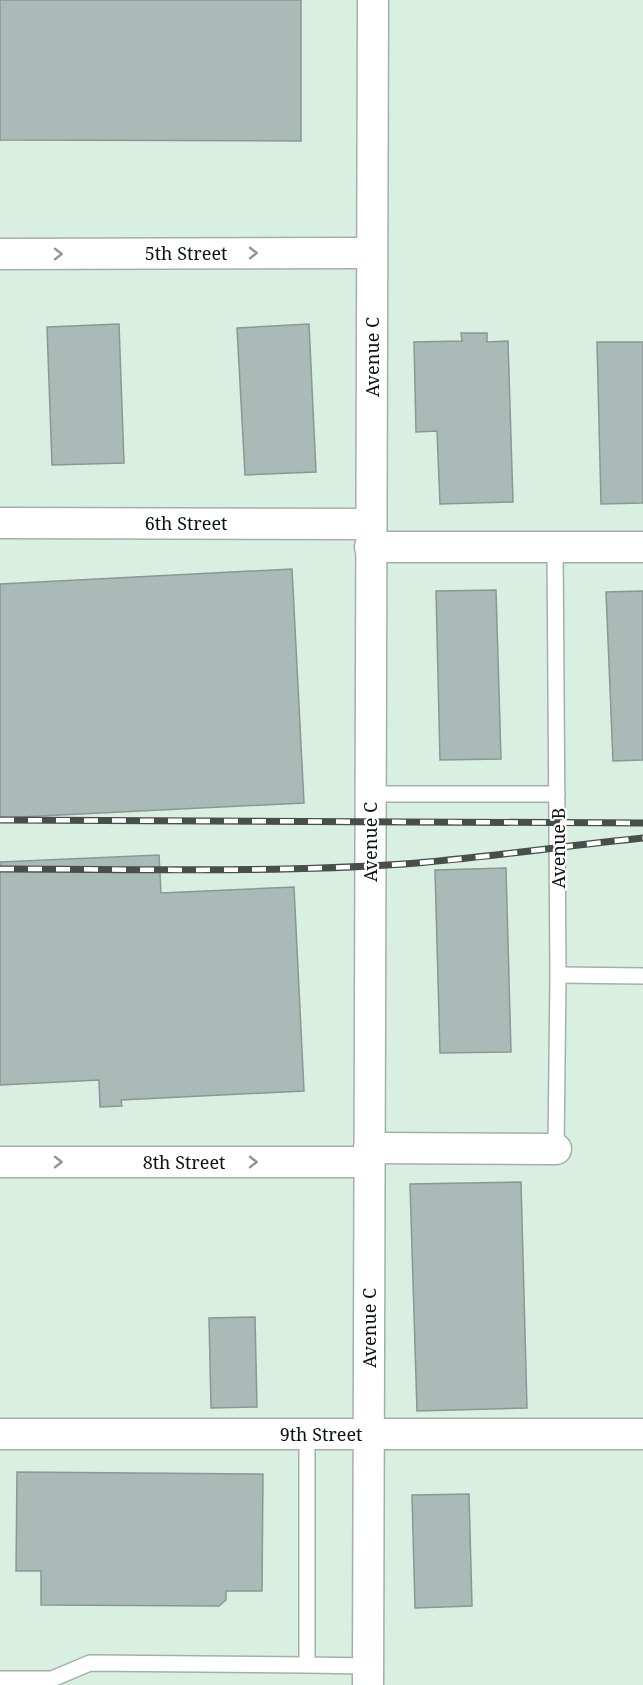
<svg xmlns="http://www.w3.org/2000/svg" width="643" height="1685" viewBox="0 0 643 1685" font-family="'Noto Serif',serif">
  <rect width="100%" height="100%" fill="#ebf9f0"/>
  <rect fill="#d9efe2" x="0" y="0" width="643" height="1685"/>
  <g fill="#aabab6" stroke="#899894" stroke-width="1.5">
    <path d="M0,0H301V141L0,140Z"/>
    <path d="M119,324L124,463L52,465L47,327Z"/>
    <path d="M309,324L316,472L245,475L237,328Z"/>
    <path d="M461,333H487V342L508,341L513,502L440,504L437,431L416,432L414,342L462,341Z"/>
    <path d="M597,342H643V503L601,504Z"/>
    <path d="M292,569L304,803L0,818V584Z"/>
    <path d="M496,590L501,759L440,760L436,591Z"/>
    <path d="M643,591V760L613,761L606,592Z"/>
    <path d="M159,855L161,893L294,887L304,1091L121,1100L122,1106L100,1107L99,1080L0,1085V862Z"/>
    <path d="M506,868L511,1052L440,1053L435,870Z"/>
    <path d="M521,1182L527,1408L417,1411L410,1184Z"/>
    <path d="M255,1317L257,1407L211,1408L209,1318Z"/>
    <path d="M17,1472L263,1474L262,1591H226V1600L219,1606L41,1605V1571H16Z"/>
    <path d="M469,1494L472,1606L415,1608L412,1495Z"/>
  </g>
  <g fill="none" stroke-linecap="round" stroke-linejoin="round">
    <g stroke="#a3b0a8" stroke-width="18">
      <g id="lane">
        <path d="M555,546L558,975L556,1149"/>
        <path d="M370,794H557"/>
        <path d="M558,975L643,976"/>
        <path d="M307,1665L368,1666"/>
        <path d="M0,1679H52L90,1663L307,1665V1435"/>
      </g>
    </g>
    <g stroke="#a3b0a8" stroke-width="33">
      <g id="street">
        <path d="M0,254L372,253"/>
        <path d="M0,523L371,524"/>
        <path d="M370,547H643"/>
        <path d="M369,1148L556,1149"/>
        <path d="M0,1162H368"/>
        <path d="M0,1434H643"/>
        <path d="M368,1685L373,0"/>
      </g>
    </g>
    <use href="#lane" stroke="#fff" stroke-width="15"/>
    <use href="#street" stroke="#fff" stroke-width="30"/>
    <g stroke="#484e4a" stroke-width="7">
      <g id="rail">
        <path d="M0,820L643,823"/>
        <path d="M0,869C135,869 270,873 404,864C484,858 563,846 643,838"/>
      </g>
    </g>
    <use href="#rail" stroke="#fff" stroke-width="4.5" stroke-dasharray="14" stroke-linecap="butt"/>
  </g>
  <defs><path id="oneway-chevron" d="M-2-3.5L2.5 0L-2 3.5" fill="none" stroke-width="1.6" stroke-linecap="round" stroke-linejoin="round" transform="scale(1.5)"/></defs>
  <g stroke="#939594">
    <use href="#oneway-chevron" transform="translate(253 253)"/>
    <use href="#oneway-chevron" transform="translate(58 254)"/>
    <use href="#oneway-chevron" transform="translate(58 1162)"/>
    <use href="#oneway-chevron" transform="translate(253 1162)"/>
  </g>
  <g text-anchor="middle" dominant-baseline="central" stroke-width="4.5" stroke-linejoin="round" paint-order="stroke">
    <g font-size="18" fill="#0f1311" stroke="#fff">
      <text x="186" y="253">5th Street</text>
      <text transform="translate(372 357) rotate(-90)">Avenue C</text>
      <text x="186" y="523">6th Street</text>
      <text transform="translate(370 842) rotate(-90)">Avenue C</text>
      <text transform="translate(558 848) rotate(-90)">Avenue B</text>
      <text x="184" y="1162">8th Street</text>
      <text transform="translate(369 1328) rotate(-90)">Avenue C</text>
      <text x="321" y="1434">9th Street</text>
    </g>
  </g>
</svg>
